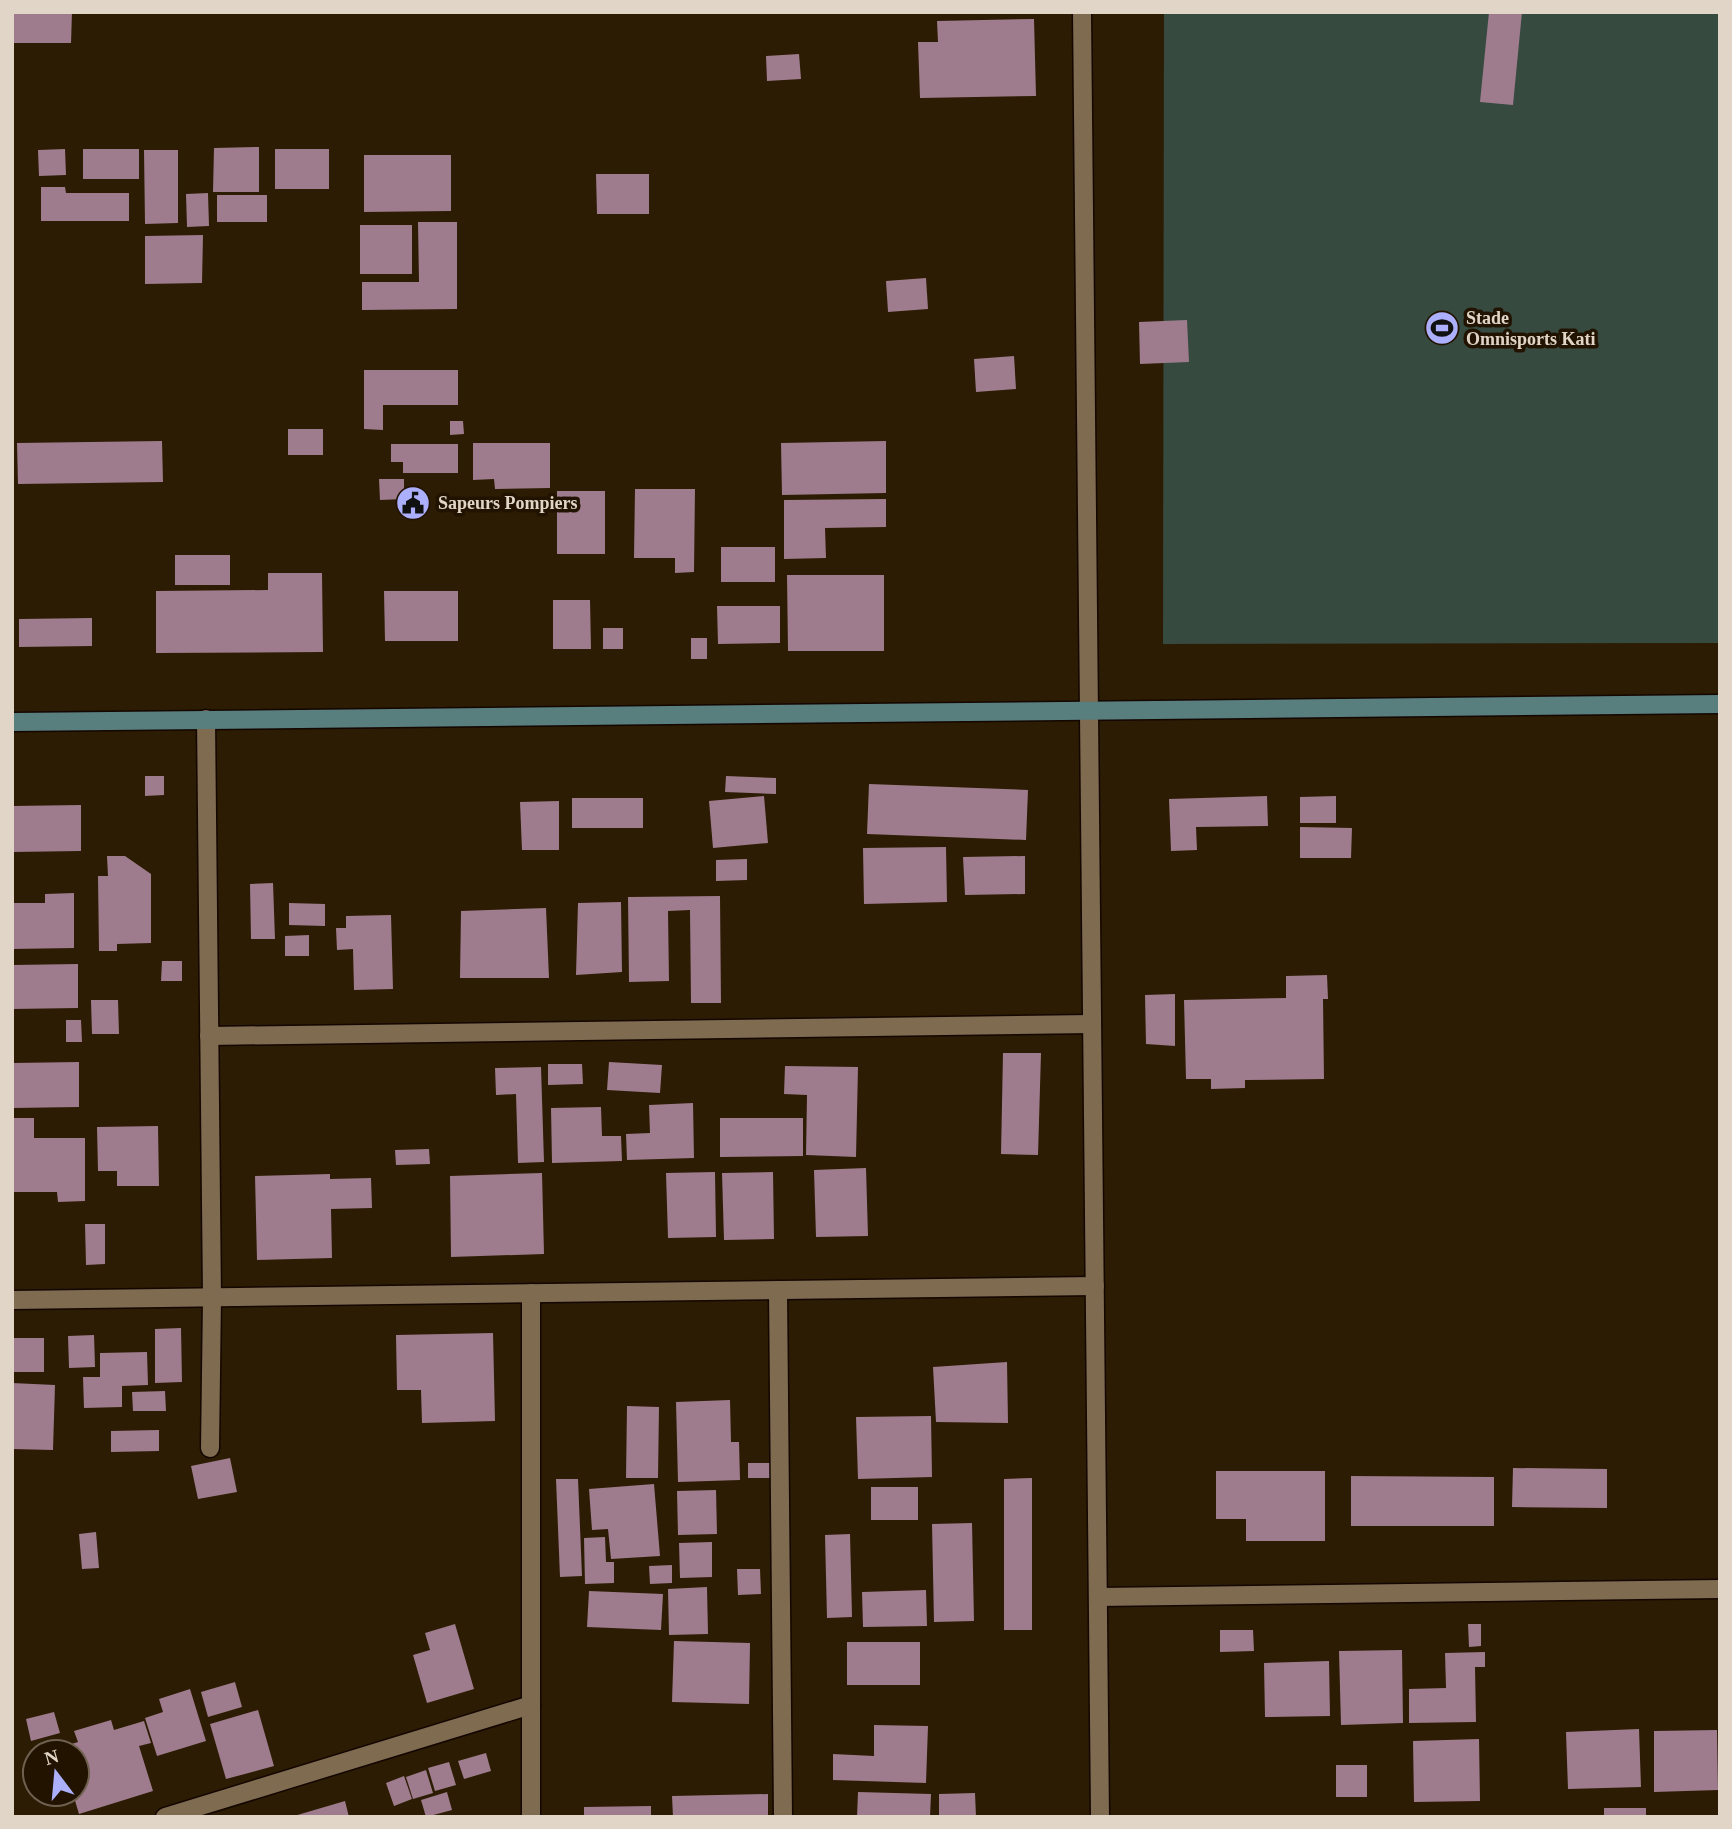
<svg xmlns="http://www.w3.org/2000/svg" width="1732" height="1829" viewBox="0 0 1732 1829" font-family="Georgia,serif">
  <rect width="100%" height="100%" fill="#2c1c03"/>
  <path fill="#364a3f" d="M1164,12H1720V643L1163,644Z"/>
  <g fill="#9e7c8d">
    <path d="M12,12H72L71,43H12Z"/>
    <path d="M1489,12H1522L1513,105L1480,102Z"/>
    <path d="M1034,19L1036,96L920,98L918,42H938L937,21Z"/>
    <path d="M799,54L801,79L767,81L766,56Z"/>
    <path d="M259,147V192H213L214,148Z"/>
    <path d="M65,149L66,175L39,176L38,150Z"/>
    <rect x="83" y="149" width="56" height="30"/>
    <rect x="275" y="149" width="54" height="40"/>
    <path d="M144,150H178V223L145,224Z"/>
    <path d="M364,155H451V211L364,212Z"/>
    <path d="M596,174H649V214H597Z"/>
    <path d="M41,187H65L66,193H129V221H41Z"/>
    <path d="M208,193L209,226L187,227L186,194Z"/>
    <rect x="217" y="195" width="50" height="27"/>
    <path d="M418,222H457V309L362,310V282H419Z"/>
    <rect x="360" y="225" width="52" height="49"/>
    <path d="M203,235L202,283L145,284V236Z"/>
    <path d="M926,278L928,309L888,312L886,281Z"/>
    <path d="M1187,320L1189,362L1140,364L1139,322Z"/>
    <path d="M1014,356L1016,389L976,392L974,359Z"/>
    <path d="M364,370H458V405H383V430L364,429Z"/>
    <path d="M450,421H463L464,434L450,435Z"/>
    <rect x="288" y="429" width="35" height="26"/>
    <path d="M162,441L163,482L18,484L17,443Z"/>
    <path d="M886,441V493L782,495L781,443Z"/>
    <path d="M473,443H550V488L495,489L494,479L473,480Z"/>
    <path d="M391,444H458V473H403V462H391Z"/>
    <path d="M379,479H404V499L380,500Z"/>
    <path d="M635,489H695L694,572L675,573V558H634Z"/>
    <rect x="557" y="491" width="48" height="63"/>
    <path d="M886,499V527L825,528L826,558L784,559V500Z"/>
    <rect x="721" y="547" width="54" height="35"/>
    <rect x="175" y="555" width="55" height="30"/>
    <path d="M268,573H322L323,652L156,653V591L268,590Z"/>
    <path d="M787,575H884V651H788Z"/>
    <path d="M384,591H458V641H385Z"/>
    <path d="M553,600H590L591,649H553Z"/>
    <path d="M717,606H780V643L718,644Z"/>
    <path d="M92,618V646L19,647V619Z"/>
    <rect x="603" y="628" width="20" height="21"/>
    <rect x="691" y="638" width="16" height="21"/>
    <path d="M145,776H164V795L145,796Z"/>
    <path d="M726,776L776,778V794L725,792Z"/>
    <path d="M869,784L1028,790L1026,840L867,834Z"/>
    <path d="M764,796L768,843L713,848L709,801Z"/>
    <path d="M1267,796L1268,826L1196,827L1197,850L1171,851L1169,799Z"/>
    <path d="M1336,796V823H1300V797Z"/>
    <rect x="572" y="798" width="71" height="30"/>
    <path d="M559,801V850H522L520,802Z"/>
    <path d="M81,805V851L12,852V806Z"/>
    <path d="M1300,827L1352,828L1351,858H1300Z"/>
    <path d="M946,847L947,902L864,904L863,848Z"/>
    <path d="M107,856H125L151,874V943L117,944V951H99L98,876H108Z"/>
    <path d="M1025,856V894L965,895L963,857Z"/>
    <path d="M747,859V880L716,881V860Z"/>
    <path d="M273,883L275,939H251L250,884Z"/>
    <path d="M74,893V948L12,949V903H45V894Z"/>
    <path d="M720,896L721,1003H691L690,910L668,911L669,981L629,982L628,897Z"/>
    <path d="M621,902L622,972L576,975L578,903Z"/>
    <path d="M289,903L325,904V926L289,925Z"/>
    <path d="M546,908L549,978H460L461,911Z"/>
    <path d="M391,915L393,989L354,990L353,949L337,950L336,928H346V916Z"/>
    <path d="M309,935V956H285V936Z"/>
    <path d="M162,961H182V981H161Z"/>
    <path d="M78,964V1008L12,1009V965Z"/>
    <path d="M1327,975L1328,999H1323L1324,1079L1245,1080V1088L1211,1089V1079H1186L1184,1000L1286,998V976Z"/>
    <path d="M1175,994V1046L1146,1044L1145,995Z"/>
    <path d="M91,1000H118L119,1034H92Z"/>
    <path d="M66,1020H81L82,1042H66Z"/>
    <path d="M1003,1053H1041L1038,1155L1001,1154Z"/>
    <path d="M79,1062V1107L12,1108V1063Z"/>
    <path d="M609,1062L662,1065L660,1093L607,1090Z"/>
    <path d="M548,1064H582L583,1084L548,1085Z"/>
    <path d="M785,1066L858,1067L856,1157L806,1155L807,1095L784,1094Z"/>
    <path d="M541,1067L544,1162L518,1163L516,1094L496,1095L495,1068Z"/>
    <path d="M693,1103L694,1158L627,1160L626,1134L650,1133L649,1105Z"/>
    <path d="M601,1107L602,1136H621L622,1161L552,1163L551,1108Z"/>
    <path d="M12,1118H34V1138H85V1201L58,1202L57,1192H12Z"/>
    <path d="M720,1118H803V1156L720,1157Z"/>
    <path d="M158,1126L159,1186H117V1171H98L97,1127Z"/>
    <path d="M429,1149L430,1164L396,1165L395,1150Z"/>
    <path d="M866,1168L868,1236L816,1237L814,1170Z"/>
    <path d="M715,1172L716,1237L668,1238L666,1173Z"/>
    <path d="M773,1172L774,1239L724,1240L722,1173Z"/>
    <path d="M542,1173L544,1254L451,1257L450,1176Z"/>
    <path d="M330,1174V1179L371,1178L372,1208L331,1209L332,1258L257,1260L255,1176Z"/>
    <path d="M85,1224H105V1264L86,1265Z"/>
    <path d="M181,1328L182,1382L155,1383V1329Z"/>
    <path d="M493,1333L495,1421L422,1423L421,1390H397L396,1335Z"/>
    <path d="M94,1335L95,1367L69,1368L68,1336Z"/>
    <rect x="12" y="1338" width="32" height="34"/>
    <path d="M147,1352L148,1385L122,1386V1407L84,1408L83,1377H100V1353Z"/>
    <path d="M1007,1362L1008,1423L936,1422L933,1367Z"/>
    <path d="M12,1383L55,1385L53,1450L12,1449Z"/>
    <path d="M165,1391L166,1411H133L132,1392Z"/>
    <path d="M730,1400L731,1442H739L740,1480L678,1482L676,1402Z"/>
    <path d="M627,1406L659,1407L658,1478H626Z"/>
    <path d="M931,1416L932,1477L858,1479L856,1417Z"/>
    <path d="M159,1430V1451L111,1452V1431Z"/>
    <path d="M230,1458L237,1492L198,1499L191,1466Z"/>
    <rect x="748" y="1463" width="24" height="15"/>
    <path d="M1513,1468L1607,1469V1508L1512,1507Z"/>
    <path d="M1216,1471H1325V1541H1246V1519H1216Z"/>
    <path d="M1351,1476L1494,1477V1526H1351Z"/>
    <path d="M1032,1478V1630H1004V1479Z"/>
    <path d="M556,1479H578L582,1576L560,1577Z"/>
    <path d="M654,1484L660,1556L611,1559L608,1529L592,1530L589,1489Z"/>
    <rect x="871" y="1487" width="47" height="33"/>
    <path d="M716,1490L717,1534L678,1535L677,1491Z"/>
    <path d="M972,1523L974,1621L934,1622L932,1524Z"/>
    <path d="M96,1532L99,1568L82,1569L79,1534Z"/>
    <path d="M850,1534L852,1617L827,1618L825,1535Z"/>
    <path d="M605,1537L606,1562H614V1583L585,1584L584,1538Z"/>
    <path d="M712,1542V1577L680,1578L679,1543Z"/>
    <path d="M672,1565V1583L650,1584L649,1566Z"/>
    <path d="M737,1569H760L761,1594L738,1595Z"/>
    <path d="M707,1587L708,1634L669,1635L668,1589Z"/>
    <path d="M926,1590L927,1626L863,1627L862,1592Z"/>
    <path d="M589,1591L663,1594L661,1630L587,1627Z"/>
    <path d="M455,1624L474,1689L427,1703L413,1655L430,1650L425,1633Z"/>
    <path d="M1468,1624H1481V1646L1469,1647Z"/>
    <path d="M1220,1630H1253L1254,1651L1220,1652Z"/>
    <path d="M674,1641L750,1643L749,1704L672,1702Z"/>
    <rect x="847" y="1642" width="73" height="43"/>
    <path d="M1402,1650L1403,1723L1341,1725L1339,1651Z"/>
    <path d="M1485,1652V1667H1475L1476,1722L1409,1723V1689L1446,1688L1445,1653Z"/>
    <path d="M1329,1661L1330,1716L1265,1717L1264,1663Z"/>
    <path d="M235,1682L242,1707L208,1717L201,1692Z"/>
    <path d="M190,1689L206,1741L157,1756L145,1718L163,1712L159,1699Z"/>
    <path d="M258,1710L274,1766L226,1779L210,1724Z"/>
    <path d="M54,1712L60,1733L31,1741L26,1719Z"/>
    <path d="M111,1720L114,1730L144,1721L151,1743L139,1746L153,1791L79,1814L73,1794H77V1752H60L59,1748L78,1742L74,1731Z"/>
    <path d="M874,1725L928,1726L926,1783L833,1780V1754L874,1756Z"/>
    <path d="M1639,1729L1641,1787L1568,1789L1566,1732Z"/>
    <path d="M1717,1730L1718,1790L1654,1792V1731Z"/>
    <path d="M1479,1739L1480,1801L1414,1802L1413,1741Z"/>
    <path d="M486,1753L491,1771L464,1779L458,1761Z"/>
    <path d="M449,1762L456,1785L435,1791L428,1768Z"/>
    <rect x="1336" y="1765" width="31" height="32"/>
    <path d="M426,1770L433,1793L413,1799L406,1777Z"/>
    <path d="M404,1776L412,1799L394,1806L386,1783Z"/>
    <path d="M447,1792L452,1810L426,1817L421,1800Z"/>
    <path d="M858,1792L931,1794L930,1817H857Z"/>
    <path d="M975,1793L976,1817H939V1794Z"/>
    <path d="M768,1794V1817H673L672,1796Z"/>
    <path d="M345,1801L349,1817H294V1816Z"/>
    <path d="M651,1806V1817H584V1807Z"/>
    <rect x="1604" y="1808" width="42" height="9"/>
  </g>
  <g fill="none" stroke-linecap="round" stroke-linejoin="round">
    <g stroke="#140600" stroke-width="21">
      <g id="minor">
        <path d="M1082,12L1100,1817"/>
        <path d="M206,719L212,1298L210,1448"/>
        <path d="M209,1036L1092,1024"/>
        <path d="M778,1290L783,1817"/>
        <path d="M531,1293V1817"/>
        <path d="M12,1300L1095,1286"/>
        <path d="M1098,1597L1720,1589"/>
        <path d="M165,1817L531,1705"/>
      </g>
    </g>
    <g stroke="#140600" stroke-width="21">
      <path id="secondary" d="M12,722L1720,704"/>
    </g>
    <use href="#minor" stroke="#7e6b50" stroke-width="18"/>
    <use href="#secondary" stroke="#587e7d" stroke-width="18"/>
  </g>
  <defs>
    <g id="stadium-disc" transform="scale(1.75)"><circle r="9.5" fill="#acaffb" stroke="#221300"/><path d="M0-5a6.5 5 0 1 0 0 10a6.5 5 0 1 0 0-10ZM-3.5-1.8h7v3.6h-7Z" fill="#111"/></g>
    <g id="civic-disc" transform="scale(1.75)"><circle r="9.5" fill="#acaffb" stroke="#221300"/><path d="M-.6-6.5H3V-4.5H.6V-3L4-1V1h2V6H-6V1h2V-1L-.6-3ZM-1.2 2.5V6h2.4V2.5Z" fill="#111"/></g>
  </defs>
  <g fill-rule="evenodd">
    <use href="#stadium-disc" x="1442" y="328"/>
    <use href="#civic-disc" x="413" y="503"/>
  </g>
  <g text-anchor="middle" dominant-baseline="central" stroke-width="7" stroke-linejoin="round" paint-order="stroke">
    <g font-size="18" font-weight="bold" fill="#e0d5c7" stroke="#221300" text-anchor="start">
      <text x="1466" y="318">Stade<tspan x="1466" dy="21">Omnisports Kati</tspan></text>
      <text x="438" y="503">Sapeurs Pompiers</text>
    </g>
  </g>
  <rect width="1732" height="1829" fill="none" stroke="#e0d5c7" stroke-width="28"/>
  <g transform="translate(56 1773) rotate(344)"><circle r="33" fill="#221300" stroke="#6e6150" stroke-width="2"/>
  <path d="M0-5L12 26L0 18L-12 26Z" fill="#acaffb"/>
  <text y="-10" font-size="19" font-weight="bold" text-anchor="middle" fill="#e0d5c7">N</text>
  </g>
</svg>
